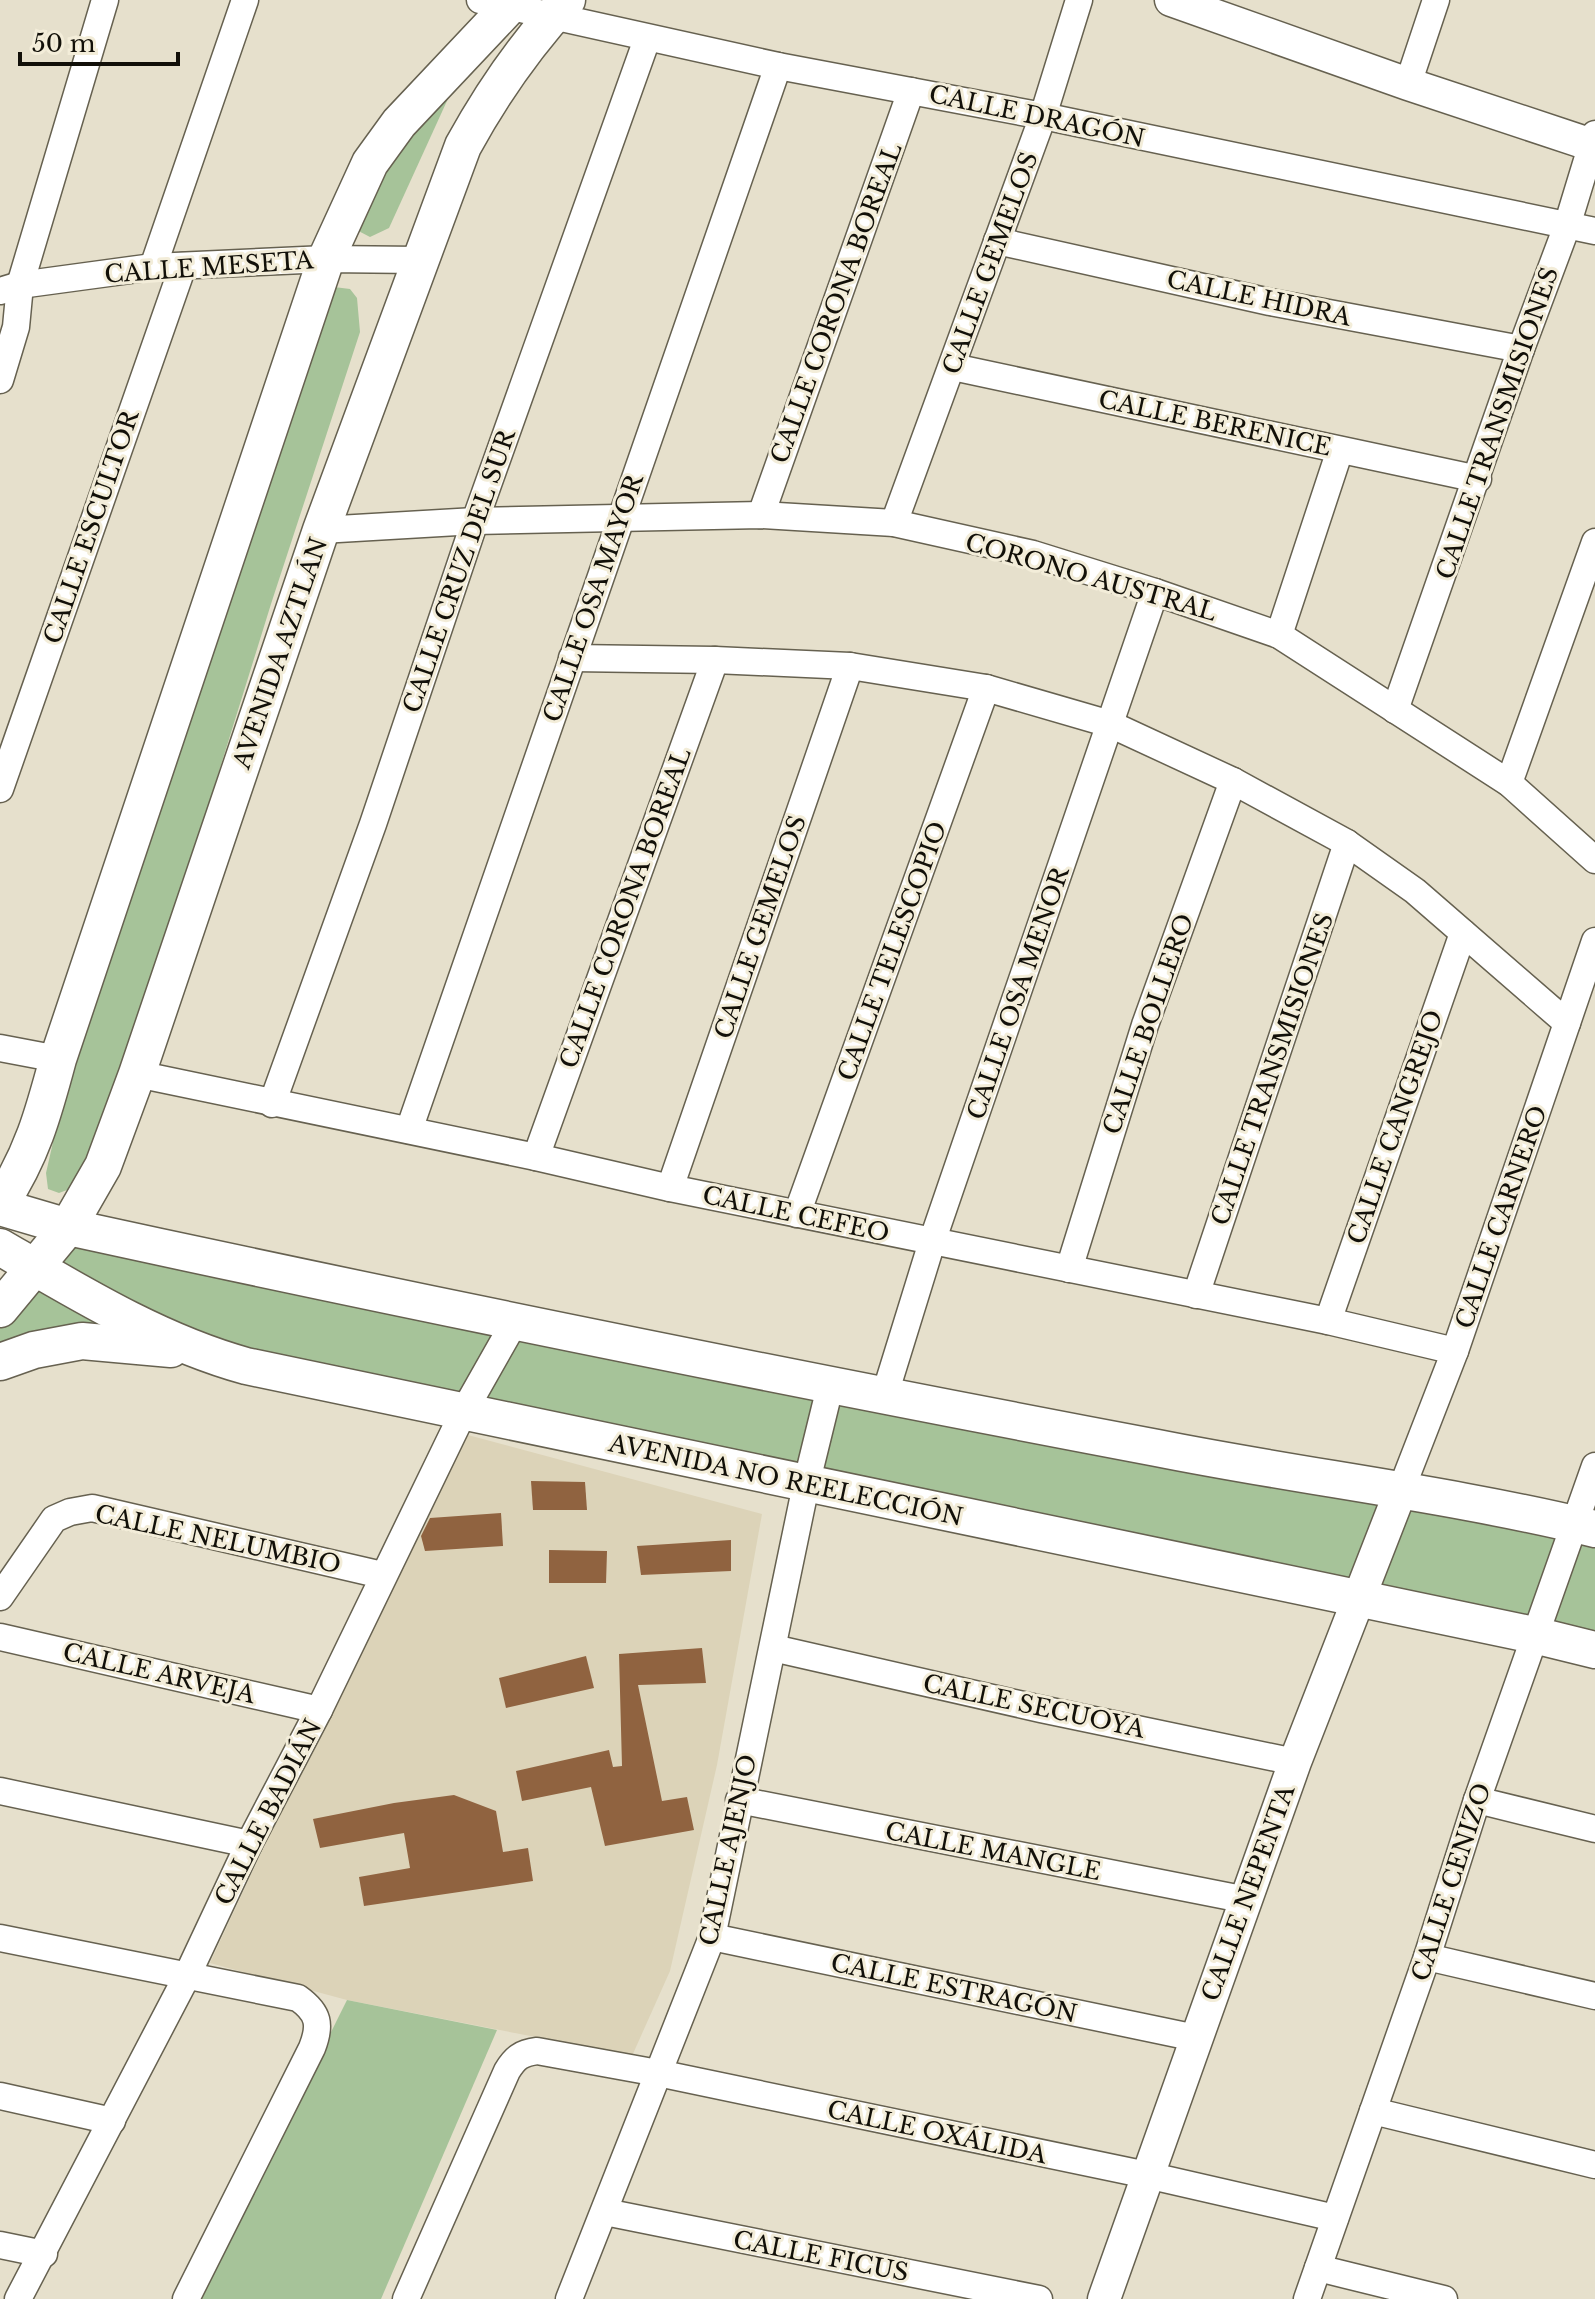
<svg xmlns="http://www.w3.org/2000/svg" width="1595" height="2299" viewBox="0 0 1595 2299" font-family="'Libre Baskerville',serif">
  <rect width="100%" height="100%" fill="#e6e0cc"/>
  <path fill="#dcd3b8" d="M464,1434L762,1514L717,1765L670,1971L632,2056L347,2000L210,1963L416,1519Z"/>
  <g fill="#a6c399">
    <path d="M462,68L389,228L370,237L347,225L390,152Z"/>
    <path d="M334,287L350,289L357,298L360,332L271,604L118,1096L75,1187L59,1193L48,1189L46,1173L76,1041Z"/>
    <path d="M68,1227L1595,1529V1650L202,1354L0,1362V1309Z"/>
    <path d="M347,2000L497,2030L381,2299H198Z"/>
  </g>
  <g fill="#906340">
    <path d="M531,1481L585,1482L587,1510H533Z"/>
    <path d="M501,1513L503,1546L425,1551L421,1536L430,1518Z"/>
    <path d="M731,1540V1571L641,1575L637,1546Z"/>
    <path d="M549,1550L607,1551L606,1583H549Z"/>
    <path d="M702,1648L706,1683L638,1685L662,1801L687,1797L694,1830L605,1846L591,1787L522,1801L516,1771L609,1750L613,1767L622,1766L619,1654Z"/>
    <path d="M586,1656L594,1688L506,1708L499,1678Z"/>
    <path d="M454,1795L496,1811L503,1852L528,1848L533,1881L364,1906L359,1877L410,1868L404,1833L320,1848L313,1819L394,1803Z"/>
  </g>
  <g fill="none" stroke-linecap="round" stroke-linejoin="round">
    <g stroke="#666150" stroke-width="29">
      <g id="minor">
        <path d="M480,0L778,66L1043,116L1595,231"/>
        <path d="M1408,84L1436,0"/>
        <path d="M997,241L1270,302L1521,349"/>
        <path d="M153,267L245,0"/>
        <path d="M0,291L20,285L153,267L326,259L419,260"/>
        <path d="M953,367L1478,479"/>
        <path d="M0,380L16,327L20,285L105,0"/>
        <path d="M761,515L911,91"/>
        <path d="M894,523L1043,116L1079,0"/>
        <path d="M321,530L475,521L761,515L894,523L1033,554L1155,592L1279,635L1509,783L1595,860"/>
        <path d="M1279,635L1340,450"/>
        <path d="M572,658L715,660L850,666L986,688L1110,724L1233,781L1347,843L1415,891L1567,1023"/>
        <path d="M1395,710L1521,349L1567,226L1595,134"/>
        <path d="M1509,783L1595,542"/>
        <path d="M0,789L183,266"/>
        <path d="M0,1048L58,1059"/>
        <path d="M137,1074L536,1157L670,1188L1328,1321L1455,1351"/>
        <path d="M272,1104L373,824L475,521L647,39"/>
        <path d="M409,1130L778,66"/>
        <path d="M536,1157L715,660"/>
        <path d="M670,1188L850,666"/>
        <path d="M797,1214L986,688"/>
        <path d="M1069,1269L1145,1025L1233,781"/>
        <path d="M1196,1295L1347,843"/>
        <path d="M1328,1321L1463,933"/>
        <path d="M885,1394L932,1242L1155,592"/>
        <path d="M1401,1490L1455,1351L1595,941"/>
        <path d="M0,1597L54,1519L70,1512L92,1508L382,1575"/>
        <path d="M0,1637L319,1710"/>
        <path d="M773,1648L1041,1709L1295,1762"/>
        <path d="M0,1791L249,1844"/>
        <path d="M739,1800L1247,1900"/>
        <path d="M1477,1800L1595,1829"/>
        <path d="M712,1937L1196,2038"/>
        <path d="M0,1938L298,1998C319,2013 321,2025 312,2048L186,2299"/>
        <path d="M1427,1957L1595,1996"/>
        <path d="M0,2096L112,2121"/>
        <path d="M1373,2111L1595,2165"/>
        <path d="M605,2212L1039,2299"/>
        <path d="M0,2245L44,2254"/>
        <path d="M1318,2268L1444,2299"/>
        <path d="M18,2299L187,1976L249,1844L319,1710L463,1413L514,1323"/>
        <path d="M406,2299L507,2071C515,2058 521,2053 537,2051L658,2073L1147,2175L1335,2218"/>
        <path d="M569,2299L712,1937L806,1485L831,1383"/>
        <path d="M1307,2299L1427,1957L1477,1800L1595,1466"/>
      </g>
    </g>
    <g stroke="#666150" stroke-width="35">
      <g id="tertiary">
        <path d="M1171,0L1408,84L1595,146"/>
        <path d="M1104,2299L1295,1762L1401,1490"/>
      </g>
    </g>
    <g stroke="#666150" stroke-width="39">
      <g id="secondary">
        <path d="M0,1204C32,1155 43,1115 58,1059L326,259L370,163L399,123L515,0"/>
        <path d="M0,1207L68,1227C430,1306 793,1379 1157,1448C1302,1477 1451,1494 1595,1529"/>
        <path d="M0,1247C79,1293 159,1342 246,1366L1534,1635L1595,1650"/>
        <path d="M0,1309L68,1227L103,1166L137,1074L321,530L463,146C491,95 527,43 567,0"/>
        <path d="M0,1362L34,1350L82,1341L171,1349"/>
      </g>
    </g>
    <use href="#minor" stroke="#fff" stroke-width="26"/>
    <use href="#tertiary" stroke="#fff" stroke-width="32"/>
    <use href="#secondary" stroke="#fff" stroke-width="36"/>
  </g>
  <g text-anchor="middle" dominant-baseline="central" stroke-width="6" stroke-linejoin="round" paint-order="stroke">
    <g font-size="24" fill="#121009" stroke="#f3edd9">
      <text transform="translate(1037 116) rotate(12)">CALLE DRAGÓN</text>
      <text transform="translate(990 263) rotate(-70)">CALLE GEMELOS</text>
      <text transform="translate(209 267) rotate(-4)">CALLE MESETA</text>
      <text transform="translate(1259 298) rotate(12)">CALLE HIDRA</text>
      <text transform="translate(836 303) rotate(-70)">CALLE CORONA BOREAL</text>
      <text transform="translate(1215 423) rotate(12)">CALLE BERENICE</text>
      <text transform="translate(1497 423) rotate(-71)">CALLE TRANSMISIONES</text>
      <text transform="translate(91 527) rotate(-71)">CALLE ESCULTOR</text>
      <text transform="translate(459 571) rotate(-71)">CALLE CRUZ DEL SUR</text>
      <text transform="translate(1091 577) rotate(16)">CORONO AUSTRAL</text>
      <text transform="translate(593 598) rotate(-71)">CALLE OSA MAYOR</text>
      <text transform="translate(280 653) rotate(-71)">AVENIDA AZTLÁN</text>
      <text transform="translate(625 908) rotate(-70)">CALLE CORONA BOREAL</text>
      <text transform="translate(760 927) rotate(-71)">CALLE GEMELOS</text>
      <text transform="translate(892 951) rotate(-70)">CALLE TELESCOPIO</text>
      <text transform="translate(1018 993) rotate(-71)">CALLE OSA MENOR</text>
      <text transform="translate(1148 1024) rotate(-71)">CALLE BOLLERO</text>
      <text transform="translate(1272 1069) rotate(-71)">CALLE TRANSMISIONES</text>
      <text transform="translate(1395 1127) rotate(-71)">CALLE CANGREJO</text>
      <text transform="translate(796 1214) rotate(12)">CALLE CEFEO</text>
      <text transform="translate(1501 1217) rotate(-71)">CALLE CARNERO</text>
      <text transform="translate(786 1480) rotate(12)">AVENIDA NO REELECCIÓN</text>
      <text transform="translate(218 1539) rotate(12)">CALLE NELUMBIO</text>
      <text transform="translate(159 1673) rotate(13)">CALLE ARVEJA</text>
      <text transform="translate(1034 1706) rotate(12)">CALLE SECUOYA</text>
      <text transform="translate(268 1812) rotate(-63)">CALLE BADIÁN</text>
      <text transform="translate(728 1850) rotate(-78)">CALLE AJENJO</text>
      <text transform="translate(993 1851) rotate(11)">CALLE MANGLE</text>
      <text transform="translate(1451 1882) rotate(-72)">CALLE CENIZO</text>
      <text transform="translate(1248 1893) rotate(-70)">CALLE NEPENTA</text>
      <text transform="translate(954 1988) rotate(12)">CALLE ESTRAGÓN</text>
      <text transform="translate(937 2132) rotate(12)">CALLE OXÁLIDA</text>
      <text transform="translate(821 2256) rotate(11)">CALLE FICUS</text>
    </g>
  </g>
  <path d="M20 52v12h158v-12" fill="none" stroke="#121009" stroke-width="4"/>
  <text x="32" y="52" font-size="24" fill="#121009" stroke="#f3edd9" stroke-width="6" paint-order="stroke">50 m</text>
</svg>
